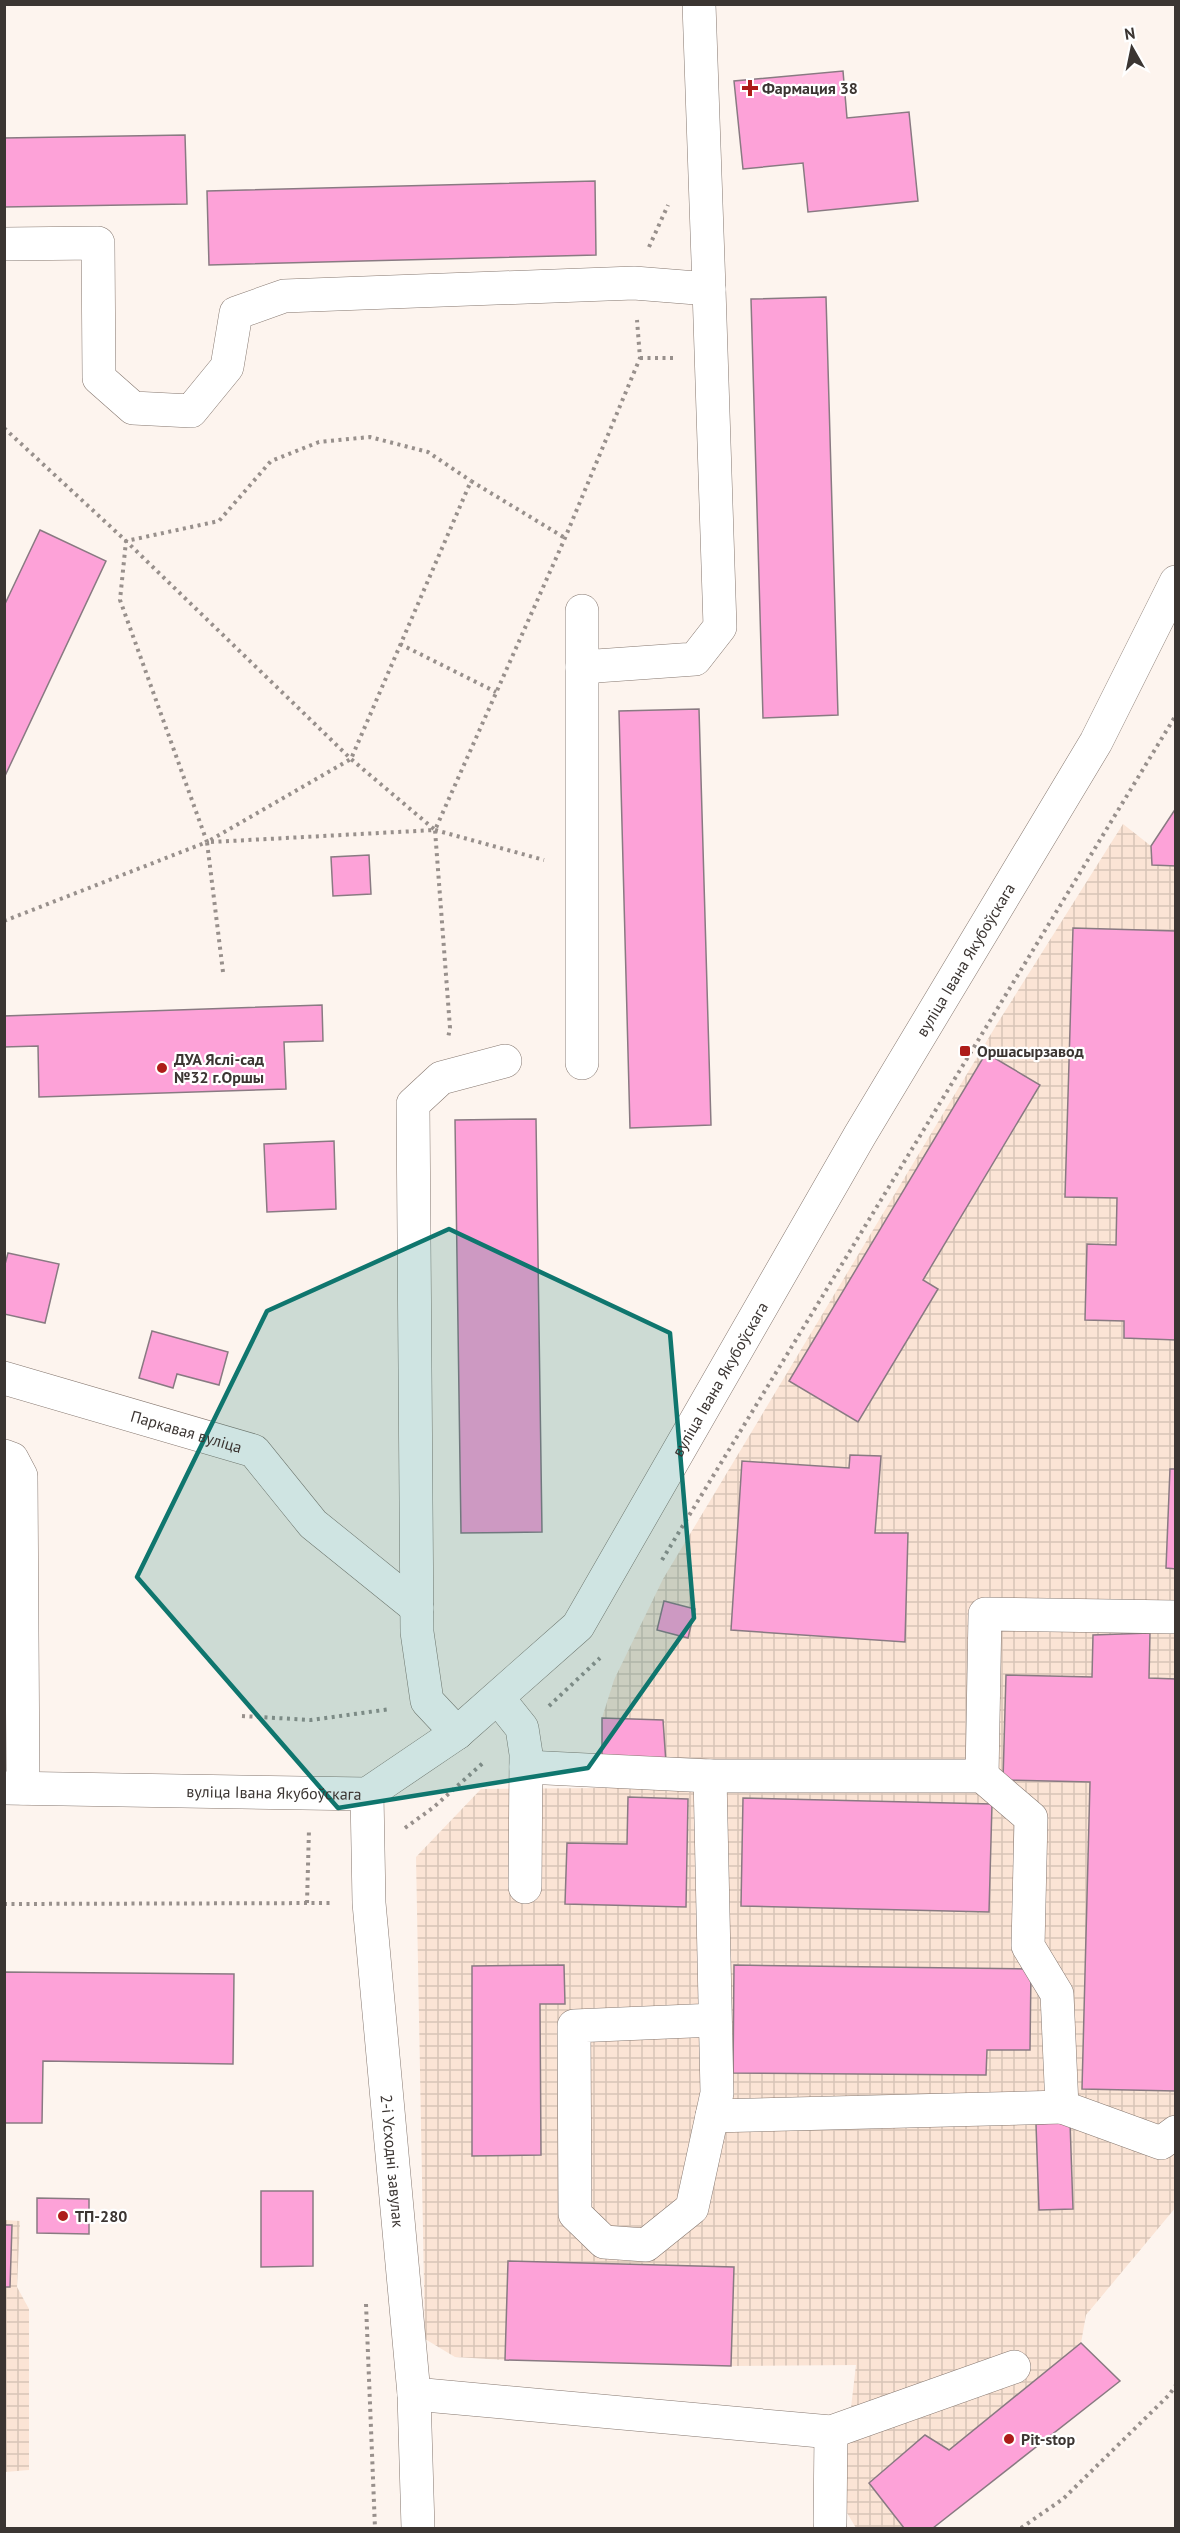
<svg xmlns="http://www.w3.org/2000/svg" width="1180" height="2533" viewBox="0 0 1180 2533" font-family="'PT Sans',sans-serif">
  <defs>
    <pattern id="industrial-grid" width="8" height="8" patternUnits="userSpaceOnUse" patternTransform="scale(1.5)"><rect width="8" height="8" fill="#fbe4d5"/><path d="M0 4h8M4 0v8" fill="none" stroke="#d8c4b7"/></pattern>
  </defs>
  <rect width="100%" height="100%" fill="#fdf4ee"/>
  <g fill="url(#industrial-grid)">
    <path d="M1123,824L1151,846L1152,865L1176,866V2207L1086,2315L1081,2343L1120,2381L933,2528H856L840,2501L856,2365L731,2366L505,2360L455,2357L425,2339L416,1857L481,1789L602,1788V1718L614,1680L663,1579L997,1024Z"/>
    <path d="M5,2220L20,2221L17,2287L29,2309V2470L5,2472Z"/>
  </g>
  <g fill="#fda2d8" stroke="#897a82" stroke-width="1.5">
    <path d="M843,71L847,118L909,112L918,201L808,212L803,163L743,169L734,81Z"/>
    <path d="M185,135L187,204L4,207V138Z"/>
    <path d="M595,181L596,255L209,265L207,191Z"/>
    <path d="M826,297L838,715L763,718L751,299Z"/>
    <path d="M40,530L106,561L4,778V606Z"/>
    <path d="M699,709L711,1125L630,1128L619,711Z"/>
    <path d="M1176,808V866L1152,865L1151,846Z"/>
    <path d="M369,855L371,894L333,896L331,857Z"/>
    <path d="M1073,928L1176,931V1340L1124,1338V1321L1085,1320L1087,1244L1116,1245L1117,1198L1065,1197Z"/>
    <path d="M322,1005L323,1041L284,1042L286,1089L39,1097L38,1046L4,1047V1016Z"/>
    <path d="M986,1053L1040,1085L923,1280L938,1289L858,1422L789,1381Z"/>
    <path d="M536,1119L542,1532L461,1533L455,1120Z"/>
    <path d="M334,1141L336,1209L267,1212L264,1144Z"/>
    <path d="M8,1253L59,1264L45,1323L4,1314V1268Z"/>
    <path d="M152,1331L228,1352L219,1385L177,1374L173,1388L139,1378Z"/>
    <path d="M850,1455L881,1456L875,1533H908L905,1642L731,1630L742,1461L849,1468Z"/>
    <path d="M1170,1469H1176V1569L1166,1568Z"/>
    <path d="M664,1601L695,1609L688,1638L657,1630Z"/>
    <path d="M1150,1633L1149,1678L1176,1679V2091L1082,2089L1090,1782L1003,1780L1006,1675L1092,1677L1093,1635Z"/>
    <path d="M602,1718L663,1720L666,1763L602,1761Z"/>
    <path d="M628,1797L688,1799L686,1907L565,1904L567,1843L627,1844Z"/>
    <path d="M743,1798L992,1804L989,1912L741,1906Z"/>
    <path d="M564,1965L565,2004H540L541,2155L472,2156V1966Z"/>
    <path d="M734,1965L1031,1969L1030,2050H987L986,2075L733,2073Z"/>
    <path d="M4,1972L234,1974L233,2064L43,2061L42,2123H4Z"/>
    <path d="M1070,2122L1073,2209L1039,2210L1036,2124Z"/>
    <path d="M261,2191H313V2266L261,2267Z"/>
    <path d="M37,2198L89,2199V2234L37,2233Z"/>
    <path d="M4,2225H12L10,2287H4Z"/>
    <path d="M508,2261L734,2267L731,2366L505,2360Z"/>
    <path d="M1081,2343L1120,2381L933,2528H904L869,2483L925,2435L949,2450Z"/>
  </g>
  <g fill="none" stroke-linecap="round" stroke-linejoin="round">
    <g stroke="#867870" stroke-width="34">
      <g id="minor">
        <path d="M4,244L98,243L99,378L133,408L191,411L227,367L236,313L284,296L634,283L709,289L699,4"/>
        <path d="M582,667L695,659L720,627L709,289"/>
        <path d="M582,1063V611"/>
        <path id="s1" d="M4,1378L254,1451L313,1524L417,1608"/>
        <path d="M4,1456L12,1459L21,1476L23,1788"/>
        <path d="M498,1698L522,1728L526,1754L525,1887"/>
        <path d="M457,1733L427,1701L417,1632L413,1104L441,1078L505,1061"/>
        <path d="M526,1767L710,1776L717,2093L692,2208L646,2245L604,2242L575,2214L574,2026L715,2020"/>
        <path d="M710,1776H982L1031,1818L1028,1946L1057,1994L1062,2107L712,2116"/>
        <path d="M982,1776L985,1614L1176,1617"/>
        <path id="s2" d="M4,1788L367,1794L457,1733L578,1626L860,1135L1096,742L1176,582"/>
        <path id="s3" d="M367,1794L369,1903L414,2394L418,2528"/>
        <path d="M1062,2107L1161,2143L1176,2132"/>
        <path d="M414,2394L831,2432L1014,2367"/>
        <path d="M830,2523L831,2432"/>
      </g>
    </g>
    <g stroke="#98908c" stroke-width="4" stroke-dasharray="3 4.5" stroke-linecap="butt">
      <path d="M649,247L668,205"/>
      <path d="M640,358H675"/>
      <path d="M4,428L126,541L351,759L435,830L565,538L640,358L637,320"/>
      <path d="M400,644L496,692"/>
      <path d="M435,830L544,860"/>
      <path d="M211,842L435,830L450,1028L448,1038"/>
      <path d="M4,921L207,842L120,600L126,541L219,521L271,461L319,442L370,437L428,452L471,481"/>
      <path d="M223,972L207,842L351,759L471,481L565,538"/>
      <path d="M662,1560L1176,715"/>
      <path d="M549,1706L600,1658"/>
      <path d="M242,1716L311,1720L391,1709"/>
      <path d="M405,1828L434,1807L484,1762"/>
      <path d="M307,1903L309,1829"/>
      <path d="M4,1904L333,1903"/>
      <path d="M366,2304L375,2528"/>
      <path d="M1021,2528L1063,2499L1169,2395L1176,2385"/>
    </g>
    <use href="#minor" stroke="#fff" stroke-width="33"/>
  </g>
  <path fill="#0f766e" fill-opacity="0.2" stroke="#0f766e" stroke-width="4.5" stroke-linejoin="round" d="M449,1229L670,1333L694,1618L588,1768L338,1808L137,1577L267,1311Z"/>
  <g fill="#ad1c19" stroke="#fff" stroke-width="2">
    <path d="M747 79h6v6h6v6h-6v6h-6v-6h-6v-6h6z"/>
    <rect x="959" y="1045" width="12" height="12" rx="3"/>
    <circle cx="162" cy="1068" r="6"/>
    <circle cx="63" cy="2216" r="6"/>
    <circle cx="1009" cy="2439" r="6"/>
  </g>
  <g text-anchor="middle" dominant-baseline="central" stroke-width="4.5" stroke-linejoin="round" paint-order="stroke">
    <g font-size="16" font-weight="bold" fill="#3b3532" stroke="#fff" text-anchor="start">
      <text x="762" y="88">Фармация 38</text>
      <text x="977" y="1051">Оршасырзавод</text>
      <text x="174" y="1059">ДУА Яслі-сад<tspan x="174" dy="18">№32 г.Оршы</tspan></text>
      <text x="75" y="2216">ТП-280</text>
      <text x="1021" y="2439">Pit-stop</text>
    </g>
    <g font-size="16" fill="#3b3532" stroke="#fff">
      <text stroke="none"><textPath href="#s2" startOffset="1404">вуліца Івана Якубоўскага</textPath></text>
      <text stroke="none"><textPath href="#s2" startOffset="918">вуліца Івана Якубоўскага</textPath></text>
      <text stroke="none"><textPath href="#s1" startOffset="190">Паркавая вуліца</textPath></text>
      <text stroke="none"><textPath href="#s2" startOffset="270">вуліца Івана Якубоўскага</textPath></text>
      <text stroke="none"><textPath href="#s3" startOffset="368">2-і Усходні завулак</textPath></text>
    </g>
  </g>
  <rect width="1180" height="2533" fill="none" stroke="#3b3532" stroke-width="12"/>
  <g transform="translate(1132 48) rotate(351)" stroke="#ffffff" stroke-width="4.5" paint-order="stroke">
  <path d="M0-4.5L10 22L0 15L-10 22Z" fill="#3b3532"/>
  <text y="-9" font-size="16" font-weight="bold" text-anchor="middle" fill="#3b3532">N</text>
  </g>
</svg>
